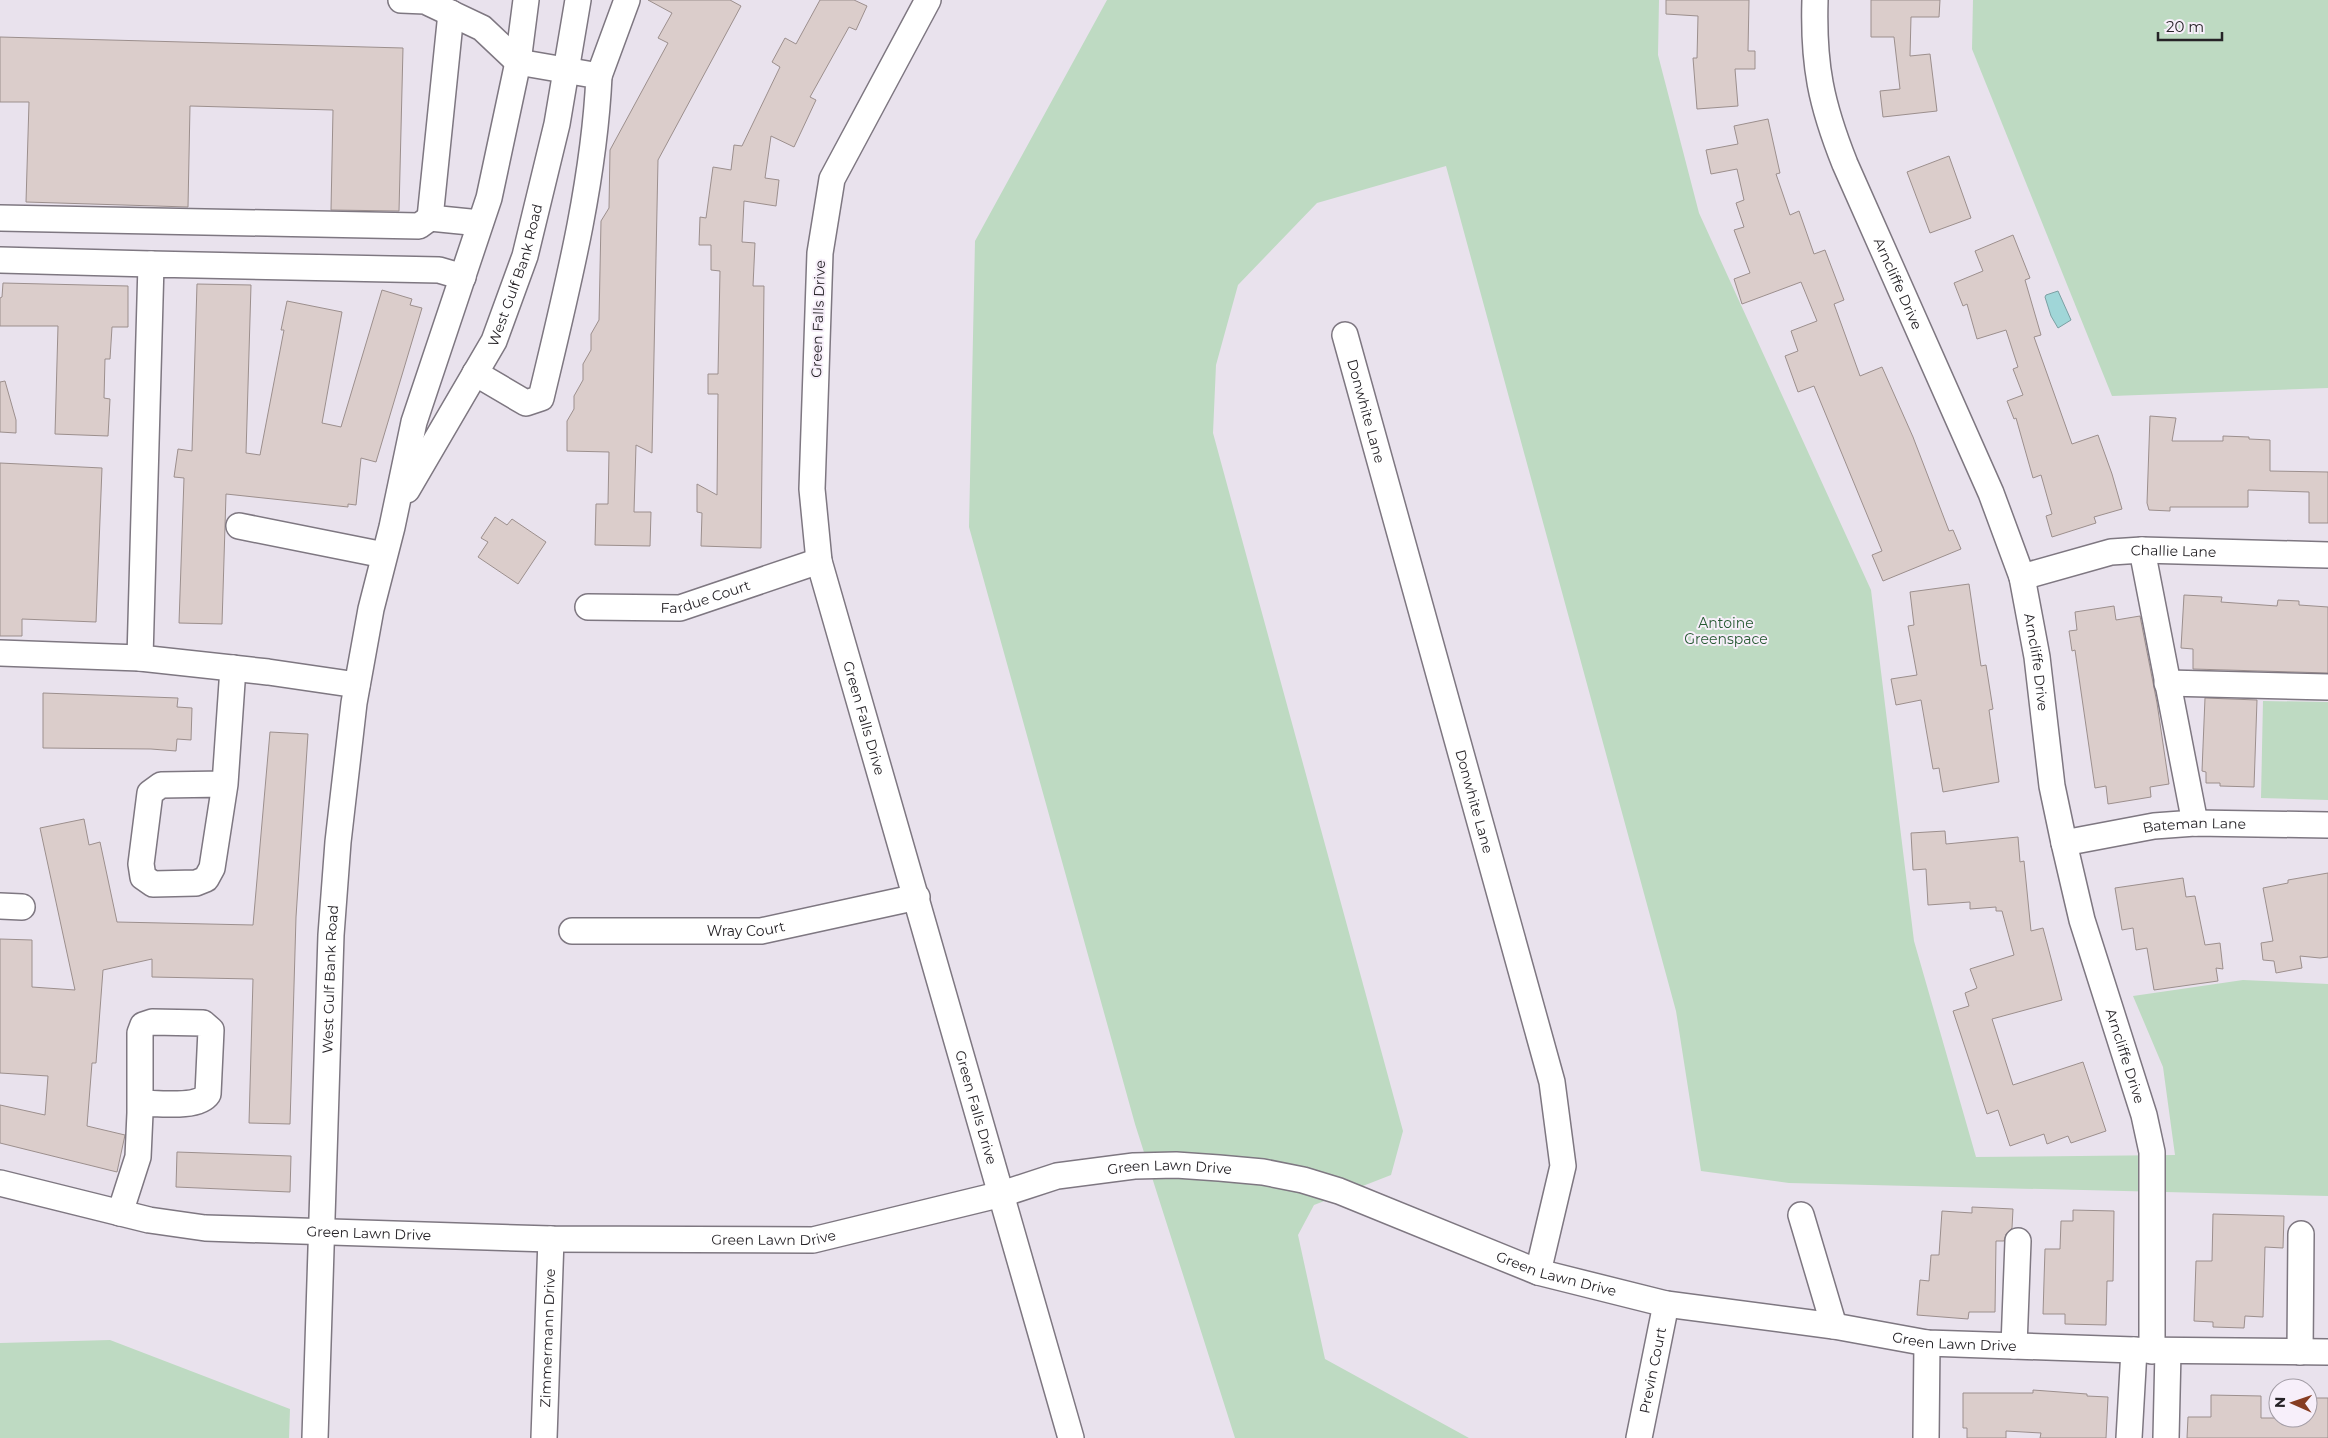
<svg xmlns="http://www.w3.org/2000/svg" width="2328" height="1438" viewBox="0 0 2328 1438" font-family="Montserrat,sans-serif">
  <rect width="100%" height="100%" fill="#e9e2ed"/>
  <g fill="#bedac2">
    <path d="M1107,0H1659L1658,55L1699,213L1871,590L1914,941L1976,1157L2175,1155L2163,1067L2133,996L2243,980L2328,984V1196L1789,1183L1701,1171L1676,1011L1446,166L1317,203L1238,285L1216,365L1213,433L1403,1131L1391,1175L1314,1205L1298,1235L1325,1359L1469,1438H1235L1135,1124L969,527L975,241Z"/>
    <path d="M1973,0H2328V388L2112,396L1972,49Z"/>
    <path d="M2263,701L2328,702V800L2261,798Z"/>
    <path d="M110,1340L290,1409L289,1438H0V1343Z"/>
  </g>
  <path fill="#a0d6d8" stroke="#7ba0a3" d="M2058,291L2071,320L2058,328L2051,316L2045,297L2046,295Z"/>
  <g fill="#dbcdcb" stroke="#9c8f8d">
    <path d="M648,0H730L741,6L658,160L652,453L636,445L634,512H651L650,546L595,545L596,504H608L609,452L567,451V421L574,409V396L583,380V364L591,350V334L599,320L601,221L609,208L610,150L668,43L658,38L672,13Z"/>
    <path d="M820,0H854L867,6L856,30L849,27L810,97L816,100L794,147L771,136L765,178L779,180L776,206L744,201L742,242L755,243L753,286H764L761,548L701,546L702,513L697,512V484L717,495L718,394H708V374H718L720,271L711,270V245H699L700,217L706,218L713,167L731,170L734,145L742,146L780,67L772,62L785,38L796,44Z"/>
    <path d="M1666,0H1749L1748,51H1755V69H1735L1738,106L1697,109L1693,58H1697L1698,16L1666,14Z"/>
    <path d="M1871,0H1940L1939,17H1911L1910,56L1930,54L1937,111L1883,117L1880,91L1900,89L1894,37H1871Z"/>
    <path d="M0,37L403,48L399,211L331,210L333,110L190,106L188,207L26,202L29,102H0Z"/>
    <path d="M1768,119L1780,173L1776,174L1790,215L1799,211L1814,254L1825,250L1844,300L1834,304L1860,376L1882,367L1913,437L1949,531L1953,530L1961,549L1883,581L1872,555L1882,551L1814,386L1798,392L1785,356L1798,351L1791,331L1817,321L1801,282L1742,304L1734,279L1750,273L1734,230L1744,227L1736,203L1744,200L1737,169L1711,174L1706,150L1738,144L1734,126Z"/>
    <path d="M1949,156L1971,218L1930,233L1907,172Z"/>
    <path d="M2013,235L2030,278L2025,280L2041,335L2034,337L2072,444L2098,435L2112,474L2122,509L2094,517L2096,523L2052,537L2046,516L2052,514L2041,475L2033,478L2016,418L2014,419L2007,401L2023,395L2013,369L2018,367L2006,330L1977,339L1967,304L1963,306L1954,283L1983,271L1975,251Z"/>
    <path d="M3,283L128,286V327H112L110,359H105L104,398L110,399L108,436L55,434L58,326H0V298L2,297Z"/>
    <path d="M197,284L251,285L246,453L260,455L284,330H281L287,301L342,312L322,423L341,427L382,290L412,299L410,305L422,308L376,462L361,458L356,505L348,504V507L226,494L222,624L179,623L184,478L174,477L178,449L192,451Z"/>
    <path d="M5,381L16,420V433L0,432V382Z"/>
    <path d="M2150,416L2176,418L2172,441H2223V436L2249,437V439L2270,440V471L2328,472V523H2309V492L2248,490V507H2170V511L2149,510L2147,503Z"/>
    <path d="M0,463L102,468L96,622L22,619V636H0Z"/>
    <path d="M495,517L507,525L512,519L546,542L518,584L478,557L488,542L481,538Z"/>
    <path d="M1969,584L1981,666L1986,665L1993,709L1989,710L1999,782L1943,792L1939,768L1933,769L1921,700L1896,705L1891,679L1917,675L1908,626L1914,625L1910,592Z"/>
    <path d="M2184,595L2222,597L2221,602L2277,606L2278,600L2299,601V605L2328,607V673L2193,669V649L2181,648Z"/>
    <path d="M2114,606L2116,620L2140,616L2157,703L2169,784L2150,787L2151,797L2108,804L2106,786L2095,788L2075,650L2072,651L2069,631L2077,630L2075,612Z"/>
    <path d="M43,693L178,698L177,707L192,708L191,740L177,739L176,751L151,749L43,748Z"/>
    <path d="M2205,698L2257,700L2254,787L2220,786V783H2206V772L2202,771Z"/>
    <path d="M270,732L308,734L296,917L290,1124L249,1123L253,979L152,977V959L103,970L96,1063H92L87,1126L125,1135L117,1172L0,1143V1105L45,1115L48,1076L0,1073V939L32,940V987L75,990L40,828L84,819L89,845L100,842L117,922L253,925Z"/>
    <path d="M1945,831L1946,844L2018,837L2020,862L2024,861L2031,931L2043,928L2062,1000L1992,1019L2013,1085L2083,1062L2106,1131L2071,1143L2068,1136L2047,1144L2044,1134L2010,1146L1998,1110L1987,1114L1953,1011L1969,1006L1965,993L1977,988L1970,969L2014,955L2002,911H1996V907L1970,909V902L1928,905L1926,869L1913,870L1911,833Z"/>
    <path d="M2328,873V957L2320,958L2300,956L2302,968L2276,973L2274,961L2263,960L2261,943L2273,941L2263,888L2288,883V880Z"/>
    <path d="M2183,878L2186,897L2195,896L2205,945L2220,943L2223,969L2216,968L2218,981L2154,990L2147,948L2136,950L2133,928L2122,930L2115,888Z"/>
    <path d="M177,1152L291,1156L290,1192L176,1187Z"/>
    <path d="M1972,1207L2013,1209L2012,1228L2006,1234L2004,1241H1996L1995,1312H1969L1968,1319L1917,1315L1920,1280L1929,1281L1931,1255H1939L1942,1211L1972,1213Z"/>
    <path d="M2073,1210L2114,1211L2113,1281H2107L2106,1325L2065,1324V1314H2043L2045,1249H2060L2061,1221H2073Z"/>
    <path d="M2213,1214L2284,1216L2283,1248L2265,1247L2263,1317L2245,1316L2244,1328L2213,1327V1322L2194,1321L2196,1261H2212Z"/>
    <path d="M2033,1390L2087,1394V1396L2108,1397L2106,1438H2040L2041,1433L2006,1431V1438H1967V1428H1963V1393H2033Z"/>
    <path d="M2211,1395L2261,1396V1418H2308V1398H2328V1438H2187L2188,1417H2211Z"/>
  </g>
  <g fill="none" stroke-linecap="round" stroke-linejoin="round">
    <g stroke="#7e7781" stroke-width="28">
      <g id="minor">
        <path d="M401,0L425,1L482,28L518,62L599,76C594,184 566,293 541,398L526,403L475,373"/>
        <path id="s1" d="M928,0L832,179L820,253L812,489L819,561L1071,1438"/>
        <path id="s2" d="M1815,0C1813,65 1821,104 1845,164L1991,493L2022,577L2037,657L2052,786L2064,843L2082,920L2144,1115L2152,1152V1351"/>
        <path d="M451,13L430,218L480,223"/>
        <path d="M599,76L627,0"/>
        <path d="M0,218L419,226L430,218"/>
        <path d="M0,260L151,264"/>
        <path id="s3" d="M1345,335L1552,1082L1563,1166L1538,1272"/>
        <path id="s4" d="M407,490L494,341L525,256L557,124L578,0"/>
        <path d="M239,526L384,555"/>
        <path d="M2142,550L2195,823"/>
        <path id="s5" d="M2022,577L2111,552L2142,550L2328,555"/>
        <path id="s6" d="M588,607L680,608L819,561"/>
        <path d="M0,653L140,658"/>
        <path d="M2167,683L2328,687"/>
        <path d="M357,685L268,672L140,658L151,264L439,270L463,277"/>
        <path d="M225,784L212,868L206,879L196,883L153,884L143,877L141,864L150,793L161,785L225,784L233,668"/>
        <path id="s7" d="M2064,843L2154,826L2195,823L2328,825"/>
        <path d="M0,906L22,907"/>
        <path id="s8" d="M572,931H761L917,897"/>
        <path id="s9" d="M0,1183L149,1220L205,1228L551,1239L813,1240L1002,1194L1057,1176L1134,1166L1176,1165L1219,1168L1263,1172L1303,1180L1339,1191L1538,1272L1666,1304L1834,1326L1927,1343L2134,1350L2328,1352"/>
        <path d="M120,1213L138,1157L140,1113V1033L143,1025L152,1022L203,1023L211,1030L208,1094C198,1109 157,1103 140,1103"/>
        <path d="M1801,1215L1834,1326"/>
        <path d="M2014,1346L2018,1241"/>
        <path d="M2300,1352L2301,1234"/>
        <path id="s10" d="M315,1438L331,935L338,842L354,703L371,609L392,527L414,422L489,198L518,62L526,0"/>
        <path id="s11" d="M544,1438L551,1239"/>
        <path id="s12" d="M1639,1438L1666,1304"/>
        <path d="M1926,1438L1927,1343"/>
        <path d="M2129,1438L2134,1350"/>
        <path d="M2166,1438L2168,1351"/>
      </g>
    </g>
    <use href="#minor" stroke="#fff" stroke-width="25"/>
  </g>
  <g text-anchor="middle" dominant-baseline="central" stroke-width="4" stroke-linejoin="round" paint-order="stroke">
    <g font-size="14" fill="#262327" stroke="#f7effa">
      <text stroke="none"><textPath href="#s4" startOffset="242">West Gulf Bank Road</textPath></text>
      <text stroke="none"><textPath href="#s2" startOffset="299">Arncliffe Drive</textPath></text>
      <text transform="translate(818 319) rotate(-88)">Green Falls Drive</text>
      <text stroke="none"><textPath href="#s3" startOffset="79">Donwhite Lane</textPath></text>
      <text stroke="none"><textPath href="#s5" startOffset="155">Challie Lane</textPath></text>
      <text stroke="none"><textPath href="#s6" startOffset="119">Fardue Court</textPath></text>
      <text stroke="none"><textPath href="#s2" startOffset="704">Arncliffe Drive</textPath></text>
      <text stroke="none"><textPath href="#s1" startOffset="750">Green Falls Drive</textPath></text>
      <text stroke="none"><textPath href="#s3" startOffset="484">Donwhite Lane</textPath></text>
      <text stroke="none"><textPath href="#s7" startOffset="132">Bateman Lane</textPath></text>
      <text stroke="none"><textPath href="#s8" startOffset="174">Wray Court</textPath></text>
      <text stroke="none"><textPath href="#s10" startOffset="459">West Gulf Bank Road</textPath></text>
      <text stroke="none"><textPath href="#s2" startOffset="1109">Arncliffe Drive</textPath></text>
      <text stroke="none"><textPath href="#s1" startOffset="1155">Green Falls Drive</textPath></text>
      <text stroke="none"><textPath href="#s9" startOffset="1184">Green Lawn Drive</textPath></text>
      <text stroke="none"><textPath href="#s9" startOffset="374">Green Lawn Drive</textPath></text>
      <text stroke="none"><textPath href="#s9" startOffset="779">Green Lawn Drive</textPath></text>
      <text stroke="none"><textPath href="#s9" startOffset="1589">Green Lawn Drive</textPath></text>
      <text stroke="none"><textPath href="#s11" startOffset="100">Zimmermann Drive</textPath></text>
      <text stroke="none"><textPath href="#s9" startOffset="1994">Green Lawn Drive</textPath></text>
      <text stroke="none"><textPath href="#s12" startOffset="69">Previn Court</textPath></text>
    </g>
    <g font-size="14" fill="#275a33" stroke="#f7effa">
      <text x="1726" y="623">Antoine<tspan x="1726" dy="16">Greenspace</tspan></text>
    </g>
  </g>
  <g transform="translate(2293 1403) rotate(272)"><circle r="24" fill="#f7effa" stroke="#a39da6"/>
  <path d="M0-4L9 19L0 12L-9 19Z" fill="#863d22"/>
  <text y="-8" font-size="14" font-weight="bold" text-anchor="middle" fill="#262327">N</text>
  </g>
  <path d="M2158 32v8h64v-8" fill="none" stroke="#262327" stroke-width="2.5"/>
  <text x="2166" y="32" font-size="15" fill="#262327" stroke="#f7effa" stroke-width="4" paint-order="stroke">20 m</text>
</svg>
